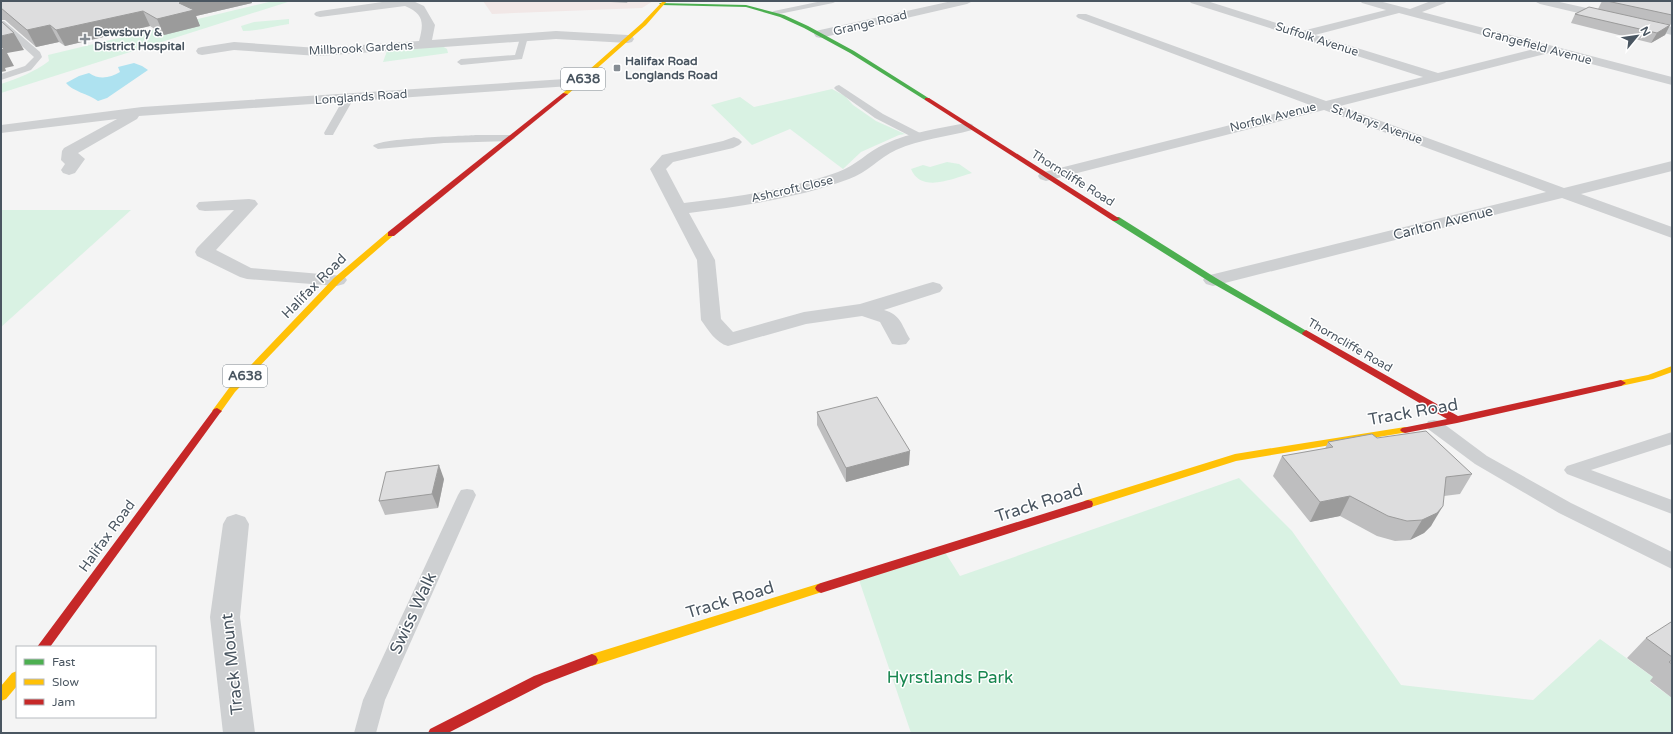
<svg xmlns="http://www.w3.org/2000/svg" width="1673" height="734" viewBox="0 0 1673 734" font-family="'Varela Round',sans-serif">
  <rect width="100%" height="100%" fill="#f4f4f4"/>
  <path fill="#f1e7e6" d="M483,1H653L642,8L492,14Z"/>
  <g fill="#d9f2e3">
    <path d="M273,1H291L1,93V84C19,78 34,72 49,61L48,55Z"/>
    <path d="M289,19V24C273,26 259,31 243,31L241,26L254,22Z"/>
    <path d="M442,46L447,49L448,53L383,62L387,51Z"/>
    <path d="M832,89L845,96L853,105L876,121L905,134L899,135L861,152L843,169L790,129L752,145L711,105L740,97L754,107Z"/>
    <path d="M947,162L959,164L972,173C954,178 921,194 911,169L923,165L930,167Z"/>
    <path d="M1,210H131L1,327Z"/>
    <path d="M1239,478L1292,531L1401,685L1533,700L1600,639L1654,678L1650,682L1672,698V733H911L858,577L943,549L960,576Z"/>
  </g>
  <path fill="#aee2f0" d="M134,63L142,66L148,70L107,98L98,101C88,94 72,91 66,83L79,76L89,73C99,80 110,78 120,72L118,67Z"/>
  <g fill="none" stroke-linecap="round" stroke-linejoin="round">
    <g fill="#ced0d2" fill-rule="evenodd">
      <path d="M822,1H837L833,3L774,15L770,13L774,11Z"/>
      <path d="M1,21H4L40,52L42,57L31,70L1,80V74L25,66L34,57L1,27Z"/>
      <path d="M521,35H527L528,37L522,59L461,65L457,62L461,59L515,55Z"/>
      <path d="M839,85L883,114L924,135L925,137L924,139H916L875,118L836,90L834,88L836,86Z"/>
      <path d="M349,95L354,98L334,133L333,135H325L324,133L344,98Z"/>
      <path d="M477,135H510L515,138L510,141L444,143L378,149L373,146C379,138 462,136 477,135Z"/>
      <path d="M1434,420L1440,421L1487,456L1571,503L1672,552V569L1559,513L1475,464L1428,429L1426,425L1428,421Z"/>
      <path d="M1672,432V444L1591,470L1672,500V514L1567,474L1564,470L1567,466Z"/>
      <path d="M467,489L473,490L476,495L385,700L376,733H354L363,700L458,495L461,490Z"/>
    </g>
    <g fill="#ced0d2" fill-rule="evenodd">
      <path d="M389,1H413L424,6L435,25L432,40L556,31L628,35L632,36L634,39L632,42L628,43L556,39L318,56L234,50L202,55L198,54L196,51L198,48L202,47L234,42L318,48L419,41C424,23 424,14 405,6L320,17L316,16L314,14L316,12L320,11Z"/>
      <path d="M952,1H973L967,4L820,38L816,37L814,34L816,31L820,30Z"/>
      <path d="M1189,1H1207L1302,31L1386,10L1362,3L1360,1H1379L1410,9L1431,1H1447L1445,3L1422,12L1672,77V85L1549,53L1340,106L1564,188L1672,161V171L1581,194L1672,227V238L1562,198L1213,286L1206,284L1203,280L1206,276L1546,192L1324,110L1046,181L1040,179L1038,176L1040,173L1310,105L1078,18L1076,16L1078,14H1086L1326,101L1423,77L1191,3ZM1399,13L1534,49L1438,73L1315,35Z"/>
      <path d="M1534,1H1555L1672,27V35L1540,4Z"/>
      <path d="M580,78L585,79L587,82L585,85L139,116L137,119L78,153L85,159L75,173L69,175L63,173L61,170L65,164L61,160L62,151L64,148L117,119L1,133V125L142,107Z"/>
      <path d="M967,123L972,124L974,127L972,130C947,137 920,139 896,150C879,158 867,173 849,179C798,198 743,206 689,213L715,260L721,319L733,332L804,312L860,304L926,284L933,282L940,284L943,288L940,292L884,310C901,315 901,324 910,339L906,344L899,345L892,344L880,322L862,316L806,324L728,346C716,343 708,330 701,320L697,260L650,169L662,155L723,141L734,137L739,139L742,142L739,145L733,148L673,162L666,169L684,203C736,197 788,190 838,172C856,166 868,151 885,144C911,132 940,128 967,123Z"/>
      <path d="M249,199L255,200L258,204L216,250L251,268L344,276L347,280L344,284L337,286L247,279L240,277L197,256L195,252L197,248L234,210L205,211L199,210L196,206L199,202Z"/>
      <path d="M236,514L245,517L249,524L240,617L255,733H223L210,617L223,524L227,517Z"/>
    </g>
    <g fill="#4caf50" fill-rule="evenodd">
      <path d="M659,3L746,5L784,15L808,26L854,51L930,99L925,100L850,53L804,28L780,17L746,7L661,5Z"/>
      <path d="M1113,217H1119L1216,278L1310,333L1309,335H1303L1210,282L1113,221Z"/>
    </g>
    <g fill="#ffc107" fill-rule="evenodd">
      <path d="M663,1H667L646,25L567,95H563V93L642,23Z"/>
      <path d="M388,232H394L395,234L340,282L235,392L220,413H214L212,411L229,388L334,278Z"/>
      <path d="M1672,366V372L1653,379L1621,386L1616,383L1618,381L1648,375Z"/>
      <path d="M1405,427L1408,428L1410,430L1408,432L1236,461L1088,508L1084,507L1083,504L1084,501L1235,454Z"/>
      <path d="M821,583L825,585L827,588L825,591L592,666L588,664L586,660L588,656L592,654Z"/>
      <path d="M17,671V686L6,699L1,701V686L12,673Z"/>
    </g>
    <g fill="#c62828" fill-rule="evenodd">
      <path d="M563,93L568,94L394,236H388V232Z"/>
      <path d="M925,98H929L1120,219L1116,221H1113L925,100Z"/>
      <path d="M1306,330L1458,416L1621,380L1626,383L1621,386L1457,423L1405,433L1402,432L1400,430L1402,428L1447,419L1303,335L1302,333Z"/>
      <path d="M217,408L222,411L220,413L50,647H37L214,409Z"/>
      <path d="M1088,500L1092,501L1093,504L1092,507L821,593L817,591L815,588L817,585L821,583Z"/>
      <path d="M592,654L596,656L598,660L596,664L544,684L448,733H428L430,729L534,676Z"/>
    </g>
  </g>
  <g fill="#bebebf">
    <path d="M1,1H251L252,3L196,16L200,26L164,35L150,26L65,46L59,42L36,47L5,20H1Z"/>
    <path d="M595,1H628L627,3Z"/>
    <path d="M1602,1H1672V25L1619,14L1670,25L1665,35L1651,43L1571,23L1575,14L1598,9Z"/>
    <path d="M817,412L909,465L846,482L817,425Z"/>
    <path d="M1377,438L1472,474L1460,494L1444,496L1431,526L1424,533L1410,540L1395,541L1377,536L1340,516L1310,522L1273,476L1282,456L1325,449L1328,442Z"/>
    <path d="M444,479L438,508L385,515L379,501Z"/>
    <path d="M1672,623V698L1650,681L1653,677L1627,658L1646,638Z"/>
  </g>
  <g fill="#9b9b9b">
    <path d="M186,1H251L252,3L196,16L200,26L164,35L157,19L179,3Z"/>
    <path d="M143,11L150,26L65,46L56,30Z"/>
    <path d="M50,25L59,42L36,47L27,30Z"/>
    <path d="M1670,25L1665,35L1651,43L1657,33Z"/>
    <path d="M14,33L24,50L7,53L14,66L5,68L6,71L1,72V36Z"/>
    <path d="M910,451L909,465L846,482V468Z"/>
    <path d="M439,465L444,479L438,508L432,494Z"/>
    <path d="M1350,496L1340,516L1310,522L1320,502Z"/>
    <path d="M1443,506L1431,526L1424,533L1410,540L1422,520Z"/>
  </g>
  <g fill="#ddddde" stroke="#9b9b9b">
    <path d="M1,1H186L179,3L194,10L157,19L143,11L56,30L50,25L27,30L1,8Z"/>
    <path d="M1607,1H1672V15Z"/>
    <path d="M1589,7L1670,25L1657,33L1575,14Z"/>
    <path d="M1,21L14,33L1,36Z"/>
    <path d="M1,46L4,49L1,50Z"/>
    <path d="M877,397L910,451L846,468L817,412Z"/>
    <path d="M1426,431L1472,474L1446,477L1443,506L1437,513L1422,520L1407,521L1388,516L1350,496L1320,502L1282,456L1333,447L1328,442L1372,434L1377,438Z"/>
    <path d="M439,465L432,494L379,501L386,472Z"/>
    <path d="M1671,622L1672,623V657L1646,638Z"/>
    <path d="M1672,660V664L1669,662Z"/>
  </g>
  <g fill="#868d94" stroke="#fff" stroke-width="1.5">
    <path d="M83 33h4v4h4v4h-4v4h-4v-4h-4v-4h4z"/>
    <rect x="613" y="64" width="8" height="8" rx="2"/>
  </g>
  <g text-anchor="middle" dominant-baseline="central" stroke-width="3" stroke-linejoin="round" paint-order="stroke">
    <g font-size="12" fill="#4a5661" stroke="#fff">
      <text transform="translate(870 23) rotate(-13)">Grange Road</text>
      <text transform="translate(1317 39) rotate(18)">Suffolk Avenue</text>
      <text transform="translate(1537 46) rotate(15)">Grangefield Avenue</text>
      <text transform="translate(361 48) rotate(-3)">Millbrook Gardens</text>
      <text transform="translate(361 97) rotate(-4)">Longlands Road</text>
      <text transform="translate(1273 117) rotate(-14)">Norfolk Avenue</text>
      <text transform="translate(1377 124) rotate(20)">St Marys Avenue</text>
      <text transform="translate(1073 178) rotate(32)">Thorncliffe Road</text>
      <text transform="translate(792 189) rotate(-13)">Ashcroft Close</text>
      <text transform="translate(1350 345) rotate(30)">Thorncliffe Road</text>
    </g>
    <g font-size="12" font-weight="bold" fill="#4a5661" stroke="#fff" text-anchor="start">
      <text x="94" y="32">Dewsbury &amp;<tspan x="94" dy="14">District Hospital</tspan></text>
      <text x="625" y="61">Halifax Road<tspan x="625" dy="14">Longlands Road</tspan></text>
    </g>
    <g fill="#fff" stroke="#808990" stroke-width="1">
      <rect x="561" y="68" width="44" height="22" rx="3"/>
      <rect x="223" y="365" width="44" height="22" rx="3"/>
    </g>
    <g font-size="13" font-weight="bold" fill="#4a5661">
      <text x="583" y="79">A638</text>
      <text x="245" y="376">A638</text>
    </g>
    <g font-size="14" fill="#4a5661" stroke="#fff">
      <text transform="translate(1443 223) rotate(-14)">Carlton Avenue</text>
      <text transform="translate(314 286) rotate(-45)">Halifax Road</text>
      <text transform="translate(107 536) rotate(-54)">Halifax Road</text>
    </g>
    <g font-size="17" fill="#4a5661" stroke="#fff">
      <text transform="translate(1413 412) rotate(-10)">Track Road</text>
      <text transform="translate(1039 503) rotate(-18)">Track Road</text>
      <text transform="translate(730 600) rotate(-17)">Track Road</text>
      <text transform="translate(413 613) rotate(-65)">Swiss Walk</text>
      <text transform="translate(232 664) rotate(-96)">Track Mount</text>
    </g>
    <g font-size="17" fill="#17864f" stroke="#fff">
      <text x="950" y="677">Hyrstlands Park</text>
    </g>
  </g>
  <rect width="1673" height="734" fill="none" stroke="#4a5661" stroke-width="4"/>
  <rect x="16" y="646" width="140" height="72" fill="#ffffff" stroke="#b7bbc0"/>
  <rect x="24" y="659" width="20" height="6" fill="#4caf50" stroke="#b7bbc0"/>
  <text x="52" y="666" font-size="12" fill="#4a5661">Fast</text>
  <rect x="24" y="679" width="20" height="6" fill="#ffc107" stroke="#b7bbc0"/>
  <text x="52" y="686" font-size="12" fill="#4a5661">Slow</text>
  <rect x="24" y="699" width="20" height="6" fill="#c62828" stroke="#b7bbc0"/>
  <text x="52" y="706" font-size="12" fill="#4a5661">Jam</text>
  <g transform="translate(1637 36) rotate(61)" stroke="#ffffff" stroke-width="3" paint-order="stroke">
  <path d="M0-3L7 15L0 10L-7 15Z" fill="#4a5661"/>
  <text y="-6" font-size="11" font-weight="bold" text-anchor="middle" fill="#4a5661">N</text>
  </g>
</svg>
